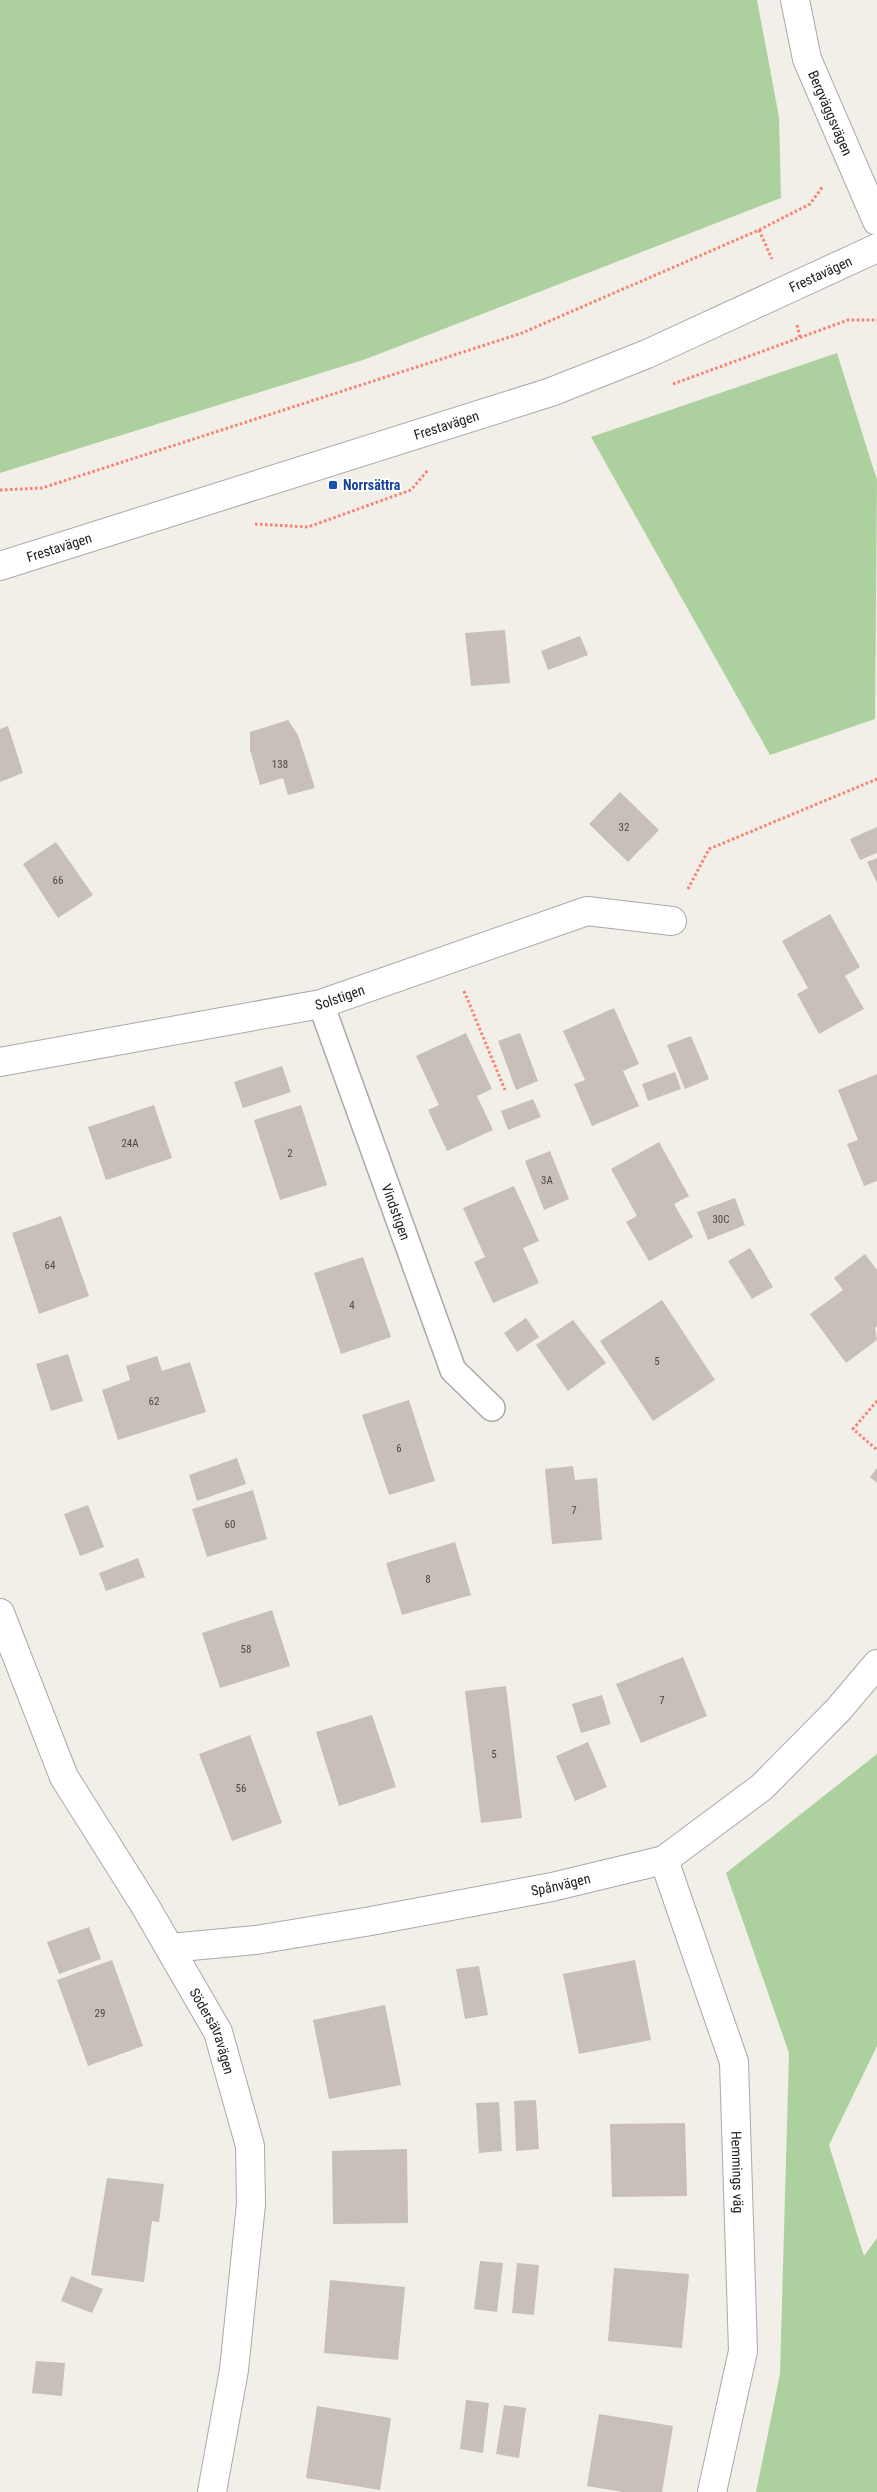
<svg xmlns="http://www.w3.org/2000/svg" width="877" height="2492" viewBox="0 0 877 2492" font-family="'Roboto Condensed',sans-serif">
  <rect width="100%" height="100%" fill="#f2efe9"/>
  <g fill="#add19e">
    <path d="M0,0H757L779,117L781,198L366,359L0,473Z"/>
    <path d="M837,353L877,480L875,719L770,755L591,437Z"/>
    <path d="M877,1754V2046L829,2145L864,2256L877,2238V2492H756L780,2374L789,2053L726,1873Z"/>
  </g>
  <g fill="#c7bfb8">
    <path d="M505,630L510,683L471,686L465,633Z"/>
    <path d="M580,636L588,655L548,670L541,651Z"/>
    <path d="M288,720L298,735L315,788L288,795L283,778L260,785L250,750V732Z"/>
    <path d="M8,726L23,773L0,782V729Z"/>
    <path d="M620,792L659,830L628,862L589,824Z"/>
    <path d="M877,827V853L860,860L850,839Z"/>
    <path d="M56,842L93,895L58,918L23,864Z"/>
    <path d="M877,858V883L867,862Z"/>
    <path d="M830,914L860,967L845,976L864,1009L819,1034L797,994L808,988L782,941Z"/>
    <path d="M614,1008L639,1064L623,1071L639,1106L592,1126L574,1084L585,1080L563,1031Z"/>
    <path d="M466,1033L492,1089L477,1096L493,1130L447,1151L428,1110L439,1105L416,1056Z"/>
    <path d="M520,1033L538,1081L516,1090L498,1041Z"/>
    <path d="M691,1036L709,1079L685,1089L667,1045Z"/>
    <path d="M282,1066L291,1092L243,1108L234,1082Z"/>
    <path d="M675,1072L681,1089L648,1101L642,1084Z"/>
    <path d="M877,1074V1181L864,1186L847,1144L858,1140L838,1090Z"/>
    <path d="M533,1099L541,1117L508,1130L501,1111Z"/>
    <path d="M154,1105L172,1158L106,1180L88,1127Z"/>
    <path d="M301,1105L327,1185L280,1200L254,1120Z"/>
    <path d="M659,1142L689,1196L674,1204L693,1237L649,1261L626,1222L637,1216L611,1169Z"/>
    <path d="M550,1151L569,1199L544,1210L525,1161Z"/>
    <path d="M514,1186L539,1241L523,1248L539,1283L493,1303L474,1262L485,1257L463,1208Z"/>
    <path d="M735,1198L745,1225L708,1240L697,1212Z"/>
    <path d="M61,1216L89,1296L39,1314L12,1233Z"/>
    <path d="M750,1248L773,1287L752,1299L728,1261Z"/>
    <path d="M865,1254L877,1270V1326L875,1328L877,1340L846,1363L810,1314L843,1290L834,1278Z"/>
    <path d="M363,1257L391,1337L341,1354L314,1273Z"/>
    <path d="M662,1300L715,1380L653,1421L600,1341Z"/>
    <path d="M526,1318L539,1337L517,1352L504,1333Z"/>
    <path d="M573,1320L606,1363L568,1391L536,1345Z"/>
    <path d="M68,1354L83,1401L51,1411L36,1364Z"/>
    <path d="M157,1356L162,1371L190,1362L206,1412L118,1440L102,1390L130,1380L126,1366Z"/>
    <path d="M409,1400L435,1481L389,1495L362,1415Z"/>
    <path d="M237,1458L246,1484L197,1501L189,1475Z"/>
    <path d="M573,1466L575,1480L597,1478L602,1540L552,1544L545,1469Z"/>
    <path d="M877,1468V1483L870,1477Z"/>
    <path d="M253,1490L267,1539L207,1557L192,1509Z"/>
    <path d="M88,1505L104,1547L80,1556L64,1514Z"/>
    <path d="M455,1542L471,1595L402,1615L386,1563Z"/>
    <path d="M138,1558L145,1577L106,1591L99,1573Z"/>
    <path d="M272,1610L290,1666L220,1688L202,1633Z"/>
    <path d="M683,1657L707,1716L641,1743L616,1684Z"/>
    <path d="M506,1686L522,1818L481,1823L465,1691Z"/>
    <path d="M602,1695L611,1724L581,1733L572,1704Z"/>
    <path d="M372,1715L396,1787L339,1806L316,1732Z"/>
    <path d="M250,1735L282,1823L232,1841L199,1754Z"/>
    <path d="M588,1742L607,1787L575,1801L556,1756Z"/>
    <path d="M89,1927L101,1959L59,1974L47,1942Z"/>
    <path d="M112,1960L143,2046L88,2066L57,1980Z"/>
    <path d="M635,1960L651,2040L579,2054L563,1974Z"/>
    <path d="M479,1966L488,2015L465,2019L456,1969Z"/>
    <path d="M385,2005L401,2085L329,2099L313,2020Z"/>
    <path d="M536,2100L539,2149L516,2151L514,2101Z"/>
    <path d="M499,2102L502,2151L479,2153L476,2103Z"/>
    <path d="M685,2123L687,2196L612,2197L610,2124Z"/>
    <path d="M407,2149L408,2223L333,2224L332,2151Z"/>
    <path d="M107,2178L164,2184L159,2222L152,2221L144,2282L91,2275Z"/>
    <path d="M480,2261L503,2263L497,2312L474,2309Z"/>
    <path d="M517,2263L539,2265L534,2315L512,2313Z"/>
    <path d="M614,2268L689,2274L682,2348L608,2341Z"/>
    <path d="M71,2276L103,2289L92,2313L61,2301Z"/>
    <path d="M330,2280L405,2287L398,2360L324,2353Z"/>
    <path d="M36,2361L65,2363L62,2396L32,2393Z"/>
    <path d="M466,2400L489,2403L483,2453L460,2449Z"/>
    <path d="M504,2405L526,2408L519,2458L496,2454Z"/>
    <path d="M317,2406L391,2418L380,2490L306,2478Z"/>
    <path d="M599,2414L673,2426L662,2492H623L587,2486Z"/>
  </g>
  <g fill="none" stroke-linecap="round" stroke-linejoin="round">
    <g stroke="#a9a9a9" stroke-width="28">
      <g id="service">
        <path id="s1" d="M321,1004L453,1370L492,1408"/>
      </g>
    </g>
    <g stroke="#a9a9a9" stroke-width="30">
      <g id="minor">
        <path id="s2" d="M795,0L807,59L877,221"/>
        <path id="s3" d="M0,1062L321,1004L587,911L672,921"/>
        <path id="s4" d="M0,1613L64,1777L144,1904L218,2032L250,2146L251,2204L234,2370L212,2492"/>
        <path id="s5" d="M664,1860L734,2062L743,2351L712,2492"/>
        <path id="s6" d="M170,1948L256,1940L371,1921L552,1887L664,1860L762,1787L839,1709L877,1664"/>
      </g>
    </g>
    <g stroke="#a9a9a9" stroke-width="30">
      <g id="tertiary">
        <path id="s7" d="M0,566L551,392L647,354L877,248"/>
      </g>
    </g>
    <g stroke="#fa8072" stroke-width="3" stroke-dasharray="2.5 2.5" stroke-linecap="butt">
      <path d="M759,230L772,259"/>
      <path d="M797,325L800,337"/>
      <path d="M673,384L848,320H877"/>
      <path d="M0,490L42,488L522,333L759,230L810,204L823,186"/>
      <path d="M255,524L308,527L411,490L428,470"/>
      <path d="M688,889L709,849L877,779"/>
      <path d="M464,991L505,1090"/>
      <path d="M877,1401L853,1429L877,1450"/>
    </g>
    <use href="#service" stroke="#fff" stroke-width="25"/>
    <use href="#minor" stroke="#fff" stroke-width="28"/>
    <use href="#tertiary" stroke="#fff" stroke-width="28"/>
  </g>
  <rect fill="#1a4fb4" stroke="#fff" stroke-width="2" x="328" y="480" width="10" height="10" rx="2.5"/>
  <g text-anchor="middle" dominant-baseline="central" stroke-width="4" stroke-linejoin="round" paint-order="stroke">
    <g font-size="11" fill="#4b4948">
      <text x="280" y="764">138</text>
      <text x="624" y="827">32</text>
      <text x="58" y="880">66</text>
      <text x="130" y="1143">24A</text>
      <text x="290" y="1153">2</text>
      <text x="547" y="1180">3A</text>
      <text x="721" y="1219">30C</text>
      <text x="50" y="1265">64</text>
      <text x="352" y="1305">4</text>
      <text x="657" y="1361">5</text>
      <text x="154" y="1401">62</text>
      <text x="399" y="1448">6</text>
      <text x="574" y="1510">7</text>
      <text x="230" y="1524">60</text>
      <text x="428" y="1579">8</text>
      <text x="246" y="1649">58</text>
      <text x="662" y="1700">7</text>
      <text x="494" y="1754">5</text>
      <text x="241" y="1788">56</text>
      <text x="100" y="2013">29</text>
    </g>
    <g font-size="14" fill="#222" stroke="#fff">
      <text stroke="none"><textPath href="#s2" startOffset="119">Bergväggsvägen</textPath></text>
      <text stroke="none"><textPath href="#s7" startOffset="872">Frestavägen</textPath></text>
      <text stroke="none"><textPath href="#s7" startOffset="468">Frestavägen</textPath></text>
      <text stroke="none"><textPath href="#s7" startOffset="62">Frestavägen</textPath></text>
      <text stroke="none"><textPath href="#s3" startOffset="346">Solstigen</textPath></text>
      <text stroke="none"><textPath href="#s1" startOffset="221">Vindstigen</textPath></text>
      <text stroke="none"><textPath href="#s6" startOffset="396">Spånvägen</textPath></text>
      <text stroke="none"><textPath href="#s4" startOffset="471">Södersätravägen</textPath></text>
      <text stroke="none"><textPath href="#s5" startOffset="324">Hemmings väg</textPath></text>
    </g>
    <g font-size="14" font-weight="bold" fill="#164399" stroke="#fff" text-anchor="start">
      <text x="343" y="485">Norrsättra</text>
    </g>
  </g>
</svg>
